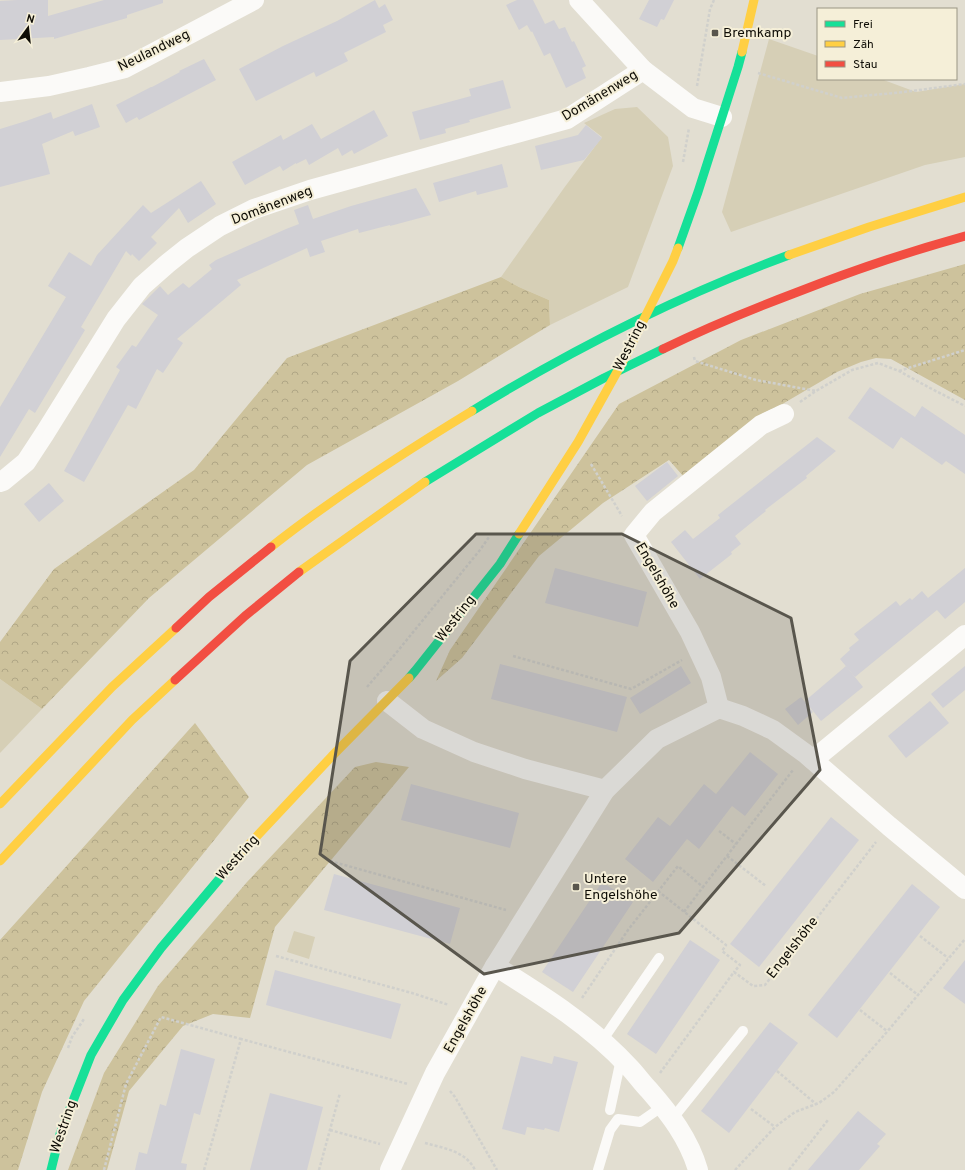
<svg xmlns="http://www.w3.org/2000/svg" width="965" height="1170" viewBox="0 0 965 1170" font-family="Overpass,sans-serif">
  <defs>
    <pattern id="forest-crowns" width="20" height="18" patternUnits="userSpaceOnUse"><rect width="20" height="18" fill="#cdc29c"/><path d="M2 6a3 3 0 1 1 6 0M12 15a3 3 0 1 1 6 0" fill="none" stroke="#afa685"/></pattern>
  </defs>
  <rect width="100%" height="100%" fill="#e2ded1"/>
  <g fill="#d6cfb6">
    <path d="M769,39L818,56V79H881L916,92L965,84V157L925,165L731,232L722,212Z"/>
    <path d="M637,107L668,137L673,166L628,287L550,325L549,300L519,287L501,277L564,188L602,137L584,123L615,109Z"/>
    <path d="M0,679L42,709L0,753Z"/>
    <path d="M294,931L315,937L309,959L287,952Z"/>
  </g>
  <g fill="url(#forest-crowns)">
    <path d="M965,264V400L891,359L876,358L861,362L837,372L779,406L763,413L684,477L669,460L603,503L539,556L462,658L436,681L450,650L619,404L741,340L860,294Z"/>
    <path d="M501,277L519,287L549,300L550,325L458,381L307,465L149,598L42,709L0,679V642L54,569L194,470L287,358Z"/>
    <path d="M195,723L249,797L84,1001L42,1092L18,1170H0V940Z"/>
    <path d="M376,762L409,767L275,927L250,1018L213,1014L183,1026L129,1091L107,1170H68L104,1073L158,986L247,882L355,767Z"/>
  </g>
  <g fill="#d1d0d5">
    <path d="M17,0H48V16L104,0H163V3L127,15V18L54,39V37L0,40V1Z"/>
    <path d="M375,0L379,8L385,4L393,20L383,25L386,32L344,53L348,61L316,77L314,72L256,101L239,69L283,46L337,21Z"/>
    <path d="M517,0H533L545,24L554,20L559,29L565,27L572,42L574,41L586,66L582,68L586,78L566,88L550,53L544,56L532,31L539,28L531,32L527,25L519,30L506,5Z"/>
    <path d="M649,0H674L664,20L661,19L657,27L639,19Z"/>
    <path d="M204,59L216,80L139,120L137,117L126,123L116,105L151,87H152L180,72L179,71Z"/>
    <path d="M503,80L511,108L469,120L470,122L445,129L446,133L420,140L412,112L471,96L469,89Z"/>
    <path d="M92,104L100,127L75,136L73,131L42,144L50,174L0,187V129L26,121L51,112L53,119Z"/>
    <path d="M374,110L388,136L354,154L352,150L342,156L338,148L309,165L306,159L296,164V163L283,171L280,166L245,185L232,162L281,135L283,140L312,124L321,139Z"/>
    <path d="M586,125L602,138L584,160L541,170L535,146L578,135Z"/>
    <path d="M502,164L508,187L477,195L476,191L439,202L433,183Z"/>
    <path d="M201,181L216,204L188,223L179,208L151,237L157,243L139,261L132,254L131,256L126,251L81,327L85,330L35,413L29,409L0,457V407L66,297L48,286L69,252L91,266L97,255L143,205L151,213Z"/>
    <path d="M416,188L431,215L390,226V225L359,233L358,229L321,241L325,252L310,257L307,248L237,280L241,285L177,339L183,343L163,373L157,369L136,409L128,405L84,482L64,471L120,370L116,367L132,345L136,347L158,315L142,304L160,286L168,295L183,283L189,288L212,269L209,265L216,260L286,229L299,224L294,210L308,205L313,219L351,206Z"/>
    <path d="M870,387L915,417L922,406L965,435V474L946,461L942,465L901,437L893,449L848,418Z"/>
    <path d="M817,437L836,451L806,476L807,478L765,510L766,511L735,536L741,544L731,552L732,554L700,579L671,542L685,530L693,539L720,518L718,515Z"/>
    <path d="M667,462L678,476L647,501L635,486Z"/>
    <path d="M49,483L64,501L39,522L24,504Z"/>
    <path d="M555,568L647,592L638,627L545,603Z"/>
    <path d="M965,568V602L945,619L937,610L855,677L840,659L850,650L849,648L859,640L854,634L896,601L900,606L910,598L912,600L922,591L928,598Z"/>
    <path d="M500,664L627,697L617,732L491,699Z"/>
    <path d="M681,666L691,683L640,714L630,698Z"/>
    <path d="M846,666L863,687L821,721L805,701Z"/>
    <path d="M965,666V690L943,708L931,694Z"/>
    <path d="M801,697L813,712L798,725L785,709Z"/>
    <path d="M930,701L949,723L906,758L888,736Z"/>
    <path d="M750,752L778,774L745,816L732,806L699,849L687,839L653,882L625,859L658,817L670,826L704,784L716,794Z"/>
    <path d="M411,784L519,813L510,848L401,820Z"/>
    <path d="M831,817L859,840L759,967L730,944Z"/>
    <path d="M334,874L460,908L450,944L324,910Z"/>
    <path d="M602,882L633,902L573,992L542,972Z"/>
    <path d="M912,884L940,907L837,1038L808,1015Z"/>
    <path d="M690,940L720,960L656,1054L627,1034Z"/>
    <path d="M965,960V1004L943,988Z"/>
    <path d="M275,970L401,1004L391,1039L266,1005Z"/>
    <path d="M770,1022L798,1043L729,1133L701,1111Z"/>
    <path d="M181,1049L215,1059L200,1115L194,1113L181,1163L187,1164L186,1170H135L139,1152L147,1154L160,1104L166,1106Z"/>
    <path d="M521,1056L552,1064L554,1056L578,1062L559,1132L545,1128L544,1130L527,1127L525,1135L502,1129Z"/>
    <path d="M270,1093L323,1107L307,1170H250Z"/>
    <path d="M858,1111L886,1134L877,1144L880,1146L859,1170H808Z"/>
  </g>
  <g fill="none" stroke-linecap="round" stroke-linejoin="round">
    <g stroke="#d0d0cc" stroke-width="2.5" stroke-dasharray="3 2" stroke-linecap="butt">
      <path d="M758,73L842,98L904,92L965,84"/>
      <path d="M697,86L710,9L714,0"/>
      <path d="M683,162L689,128"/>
      <path d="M694,357L695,361L756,380L816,391"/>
      <path d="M899,371L965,350"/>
      <path d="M800,402L816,391L852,370L878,363L899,371L930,388L965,406"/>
      <path d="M591,464L622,516"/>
      <path d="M513,656L631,689L682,660"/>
      <path d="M367,687L392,658L480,550L489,537"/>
      <path d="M719,831L736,844"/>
      <path d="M727,856L766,886"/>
      <path d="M330,861L506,910"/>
      <path d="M658,891L726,945L722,951L740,965L734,972"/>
      <path d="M684,912L703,887"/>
      <path d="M920,936L948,958"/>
      <path d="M276,956L412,993L449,1005"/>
      <path d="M890,973L918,995"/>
      <path d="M582,998L628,930L678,866L703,887L793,770"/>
      <path d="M860,1010L887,1031"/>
      <path d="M68,1048L72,1037L84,1019"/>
      <path d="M777,1071L816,1104"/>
      <path d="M660,1073L734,972L753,986L765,985L876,842"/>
      <path d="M450,1091L455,1097L497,1170"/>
      <path d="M751,1109L775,1127"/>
      <path d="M330,1130L380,1144"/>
      <path d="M425,1143C443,1148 466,1151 475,1170"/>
      <path d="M104,1170L126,1084L161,1017L241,1039"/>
      <path d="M204,1170L241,1039L408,1084"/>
      <path d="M319,1170L340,1093"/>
      <path d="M735,1170L775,1127L795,1112L819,1103L834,1092L886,1033L965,939"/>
      <path d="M789,1170L828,1120"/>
    </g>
    <g stroke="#fbfaf8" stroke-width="10">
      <path d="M602,1041L659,958"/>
      <path d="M610,1110L621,1059"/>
      <path d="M673,1118L743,1031"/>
      <path d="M598,1170L610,1130L618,1119L640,1122L663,1106"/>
    </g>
    <g stroke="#fbfaf8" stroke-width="20">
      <path d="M579,0L643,70L693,108L722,117"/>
      <path d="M0,92L49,86L89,77L125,68L254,0"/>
      <path d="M0,482L3,481L26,462L45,433L116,319L142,286L167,264L187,248L220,226L254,209L310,190L567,119L643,70"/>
      <path d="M387,701L423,729L474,752L525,769L605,790"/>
      <path d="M719,708L711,677L690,632L634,535L653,512L761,425L784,414"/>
      <path d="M813,760L965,635"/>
      <path d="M495,966C543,996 590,1025 629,1067C636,1074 642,1083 649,1090C670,1114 689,1139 698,1170"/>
      <path d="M390,1170L435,1073L495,966L605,790L657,739L719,708L743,716L773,730L806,754L889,826L965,889"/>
    </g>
    <g stroke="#16e098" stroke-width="9">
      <path d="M678,248L698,192L738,67L742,52"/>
      <path d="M472,411C573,349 678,296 789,255"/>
      <path d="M425,482L538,413L604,378L663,349"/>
      <path d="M409,678L415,671L500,564L519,534"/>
      <path d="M51,1170L60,1134L91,1055L123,1000L161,948L242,852"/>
    </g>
    <g stroke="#ffcf43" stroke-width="9">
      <path d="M742,52L754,0"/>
      <path d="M789,255L869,227L965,197"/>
      <path d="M519,534L578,442L622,363L673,261L678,248"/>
      <path d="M271,547C334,497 403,453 472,411"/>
      <path d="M299,572L425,482"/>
      <path d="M0,804L112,687L176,628"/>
      <path d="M242,852L332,756L409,678"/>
      <path d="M0,861L132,720L175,680"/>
    </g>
    <g stroke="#f24e42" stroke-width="9">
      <path d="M663,349C706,328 750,310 795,293C851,271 907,252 965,236"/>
      <path d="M176,628L209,597L271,547"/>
      <path d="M175,680L245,616L299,572"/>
    </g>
  </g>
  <path fill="#59564d" fill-opacity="0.2" stroke="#59564d" stroke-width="3" stroke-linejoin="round" d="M476,534H622L791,618L820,770L679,933L484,974L320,854L350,661Z"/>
  <g fill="#59564d" stroke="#f5efd8" stroke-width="1.5">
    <rect x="711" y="29" width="8" height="8" rx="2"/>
    <rect x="572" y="883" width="8" height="8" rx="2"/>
  </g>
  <g text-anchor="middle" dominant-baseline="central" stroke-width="4" stroke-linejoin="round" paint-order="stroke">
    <g font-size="14" fill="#0f0d06" stroke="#f5efd8" text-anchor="start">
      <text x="723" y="33">Bremkamp</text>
      <text x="584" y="879">Untere<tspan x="584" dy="16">Engelshöhe</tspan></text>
    </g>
    <g font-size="14" fill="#0f0d06" stroke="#f5efd8">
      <text transform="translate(154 51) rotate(-26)">Neulandweg</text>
      <text transform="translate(600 96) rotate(-31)">Domänenweg</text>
      <text transform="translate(272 206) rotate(-21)">Domänenweg</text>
      <text transform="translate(630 346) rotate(-63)">Westring</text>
      <text transform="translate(657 576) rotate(60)">Engelshöhe</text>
      <text transform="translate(456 619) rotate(-52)">Westring</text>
      <text transform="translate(238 858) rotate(-48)">Westring</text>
      <text transform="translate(793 948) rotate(-52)">Engelshöhe</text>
      <text transform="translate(466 1020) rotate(-61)">Engelshöhe</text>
      <text transform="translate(64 1127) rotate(-71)">Westring</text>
    </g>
  </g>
  <rect x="817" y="8" width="140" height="72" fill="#f5efd8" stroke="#999584"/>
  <rect x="825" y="21" width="20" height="6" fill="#16e098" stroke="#999584"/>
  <text x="853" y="28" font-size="12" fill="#0f0d06">Frei</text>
  <rect x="825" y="41" width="20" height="6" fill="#ffcf43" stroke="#999584"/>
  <text x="853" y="48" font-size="12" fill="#0f0d06">Zäh</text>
  <rect x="825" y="61" width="20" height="6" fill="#f24e42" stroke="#999584"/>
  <text x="853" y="68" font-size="12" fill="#0f0d06">Stau</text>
  <g transform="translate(28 28) rotate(15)" stroke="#f5efd8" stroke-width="3" paint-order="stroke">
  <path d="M0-3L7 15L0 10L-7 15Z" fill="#0f0d06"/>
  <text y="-6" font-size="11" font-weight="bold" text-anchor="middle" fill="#0f0d06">N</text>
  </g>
</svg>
